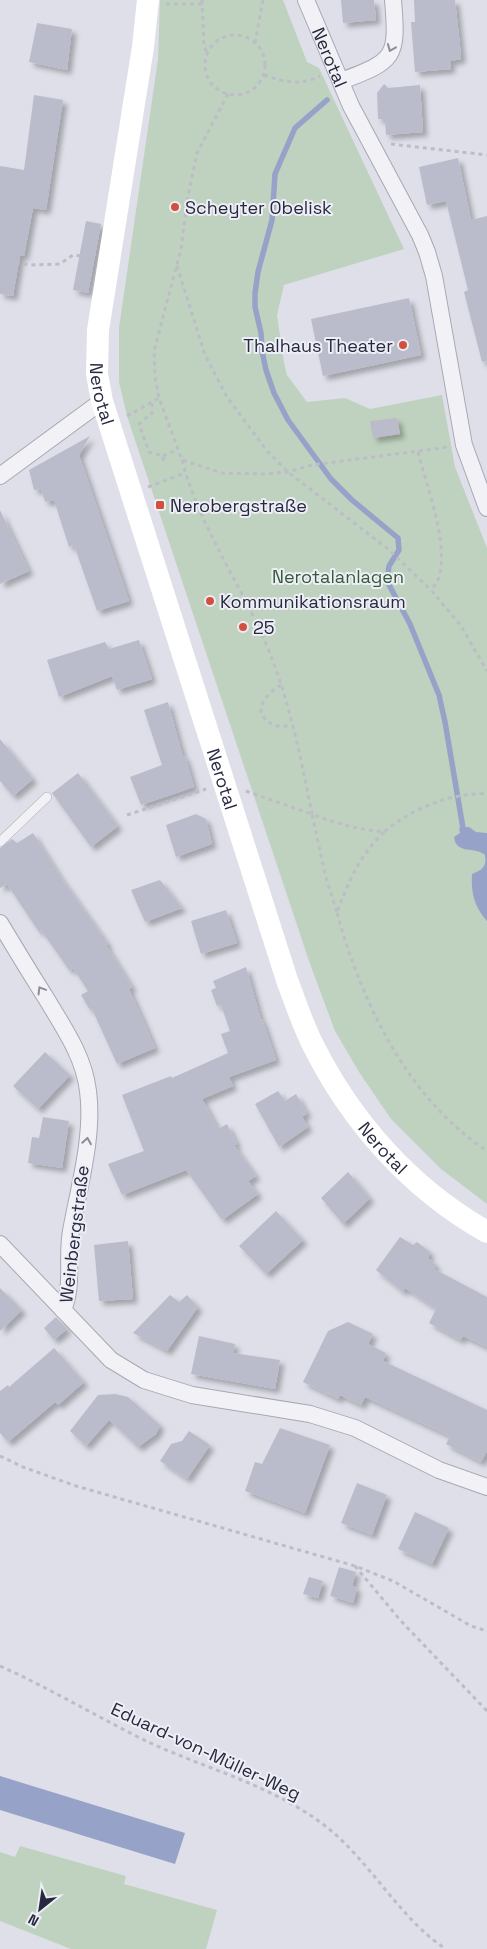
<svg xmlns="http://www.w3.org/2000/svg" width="487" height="1949" viewBox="0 0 487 1949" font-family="'Space Grotesk',sans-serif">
  <defs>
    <filter id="shadow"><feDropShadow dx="4.5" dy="4.5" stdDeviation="2.5" flood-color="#0004"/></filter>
  </defs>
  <rect width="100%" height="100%" fill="#dedfe8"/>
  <g fill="#bfd2bf">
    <path d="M160,0H283L307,62L319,68L404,249L284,285L277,315L284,363L287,375L307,402L345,398L370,409L442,395L455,467L487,548V1204L441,1169L391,1119L359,1072L335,1031L310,964L127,416L119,382V328L158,59Z"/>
    <path d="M20,1846L126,1876L124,1884L217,1910L206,1949H71L0,1921V1852L15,1857Z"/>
  </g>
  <g fill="#97a2c9">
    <path d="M469,827L476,832L487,833V921C474,906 471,893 472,874C482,870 487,867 485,855C475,846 456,855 454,837L460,833L459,828Z"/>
    <path d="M0,1776L185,1833L175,1864L0,1810Z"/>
  </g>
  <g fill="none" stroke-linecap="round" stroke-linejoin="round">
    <path stroke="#97a2c9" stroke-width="5.5" d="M327,100L295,128L275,174L272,220L258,272L255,293V307L261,333L262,351L266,370L274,393L288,420L331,479L352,500L398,538L399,550L389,566L387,581L410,624L439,695L445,722L463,828L467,833"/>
  </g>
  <g fill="#bbbccb" filter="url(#shadow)">
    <path d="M341,0H374L376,20L343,23Z"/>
    <path d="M414,0H455L461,55V59L450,61L451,69L415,72L411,22H415Z"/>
    <path d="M37,23L72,29L67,70L29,62Z"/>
    <path d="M384,84L388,88L420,85L423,132L386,135L385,119H378L377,93Z"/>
    <path d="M34,95L63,100L46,210L33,208L24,256L20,255L13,296L0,294V166L24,170Z"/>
    <path d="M458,158L471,220L487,216V361L482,362L464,292L468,290L446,201L427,205L419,167Z"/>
    <path d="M86,221L101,224L88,293L73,290Z"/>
    <path d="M409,298L421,355L323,376L311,319Z"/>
    <path d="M397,418L400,434L373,438L370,421Z"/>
    <path d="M90,436L79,455L129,601L97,611L74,545L69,547L54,500L45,502L41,489L34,490L29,470Z"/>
    <path d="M0,510L29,571L0,584Z"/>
    <path d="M139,640L152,679L117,690L112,676L59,697L47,660L105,642L109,649Z"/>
    <path d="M168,702L183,757L185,756L194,787L141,805L130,777L162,765L144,710Z"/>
    <path d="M0,739L33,779L13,796L0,781Z"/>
    <path d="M78,773L118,826L91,847L52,793Z"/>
    <path d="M196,814L206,819L212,844L176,857L166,825Z"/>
    <path d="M33,833L59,875L108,944L106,945L132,987L129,989L155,1048L117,1064L92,1009L90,1010L81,995L88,991L73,968L69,970L41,930L39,932L7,884L0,888V848L12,839L17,843Z"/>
    <path d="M160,880L182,908L145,922L131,890Z"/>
    <path d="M226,910L237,943L201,954L191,921Z"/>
    <path d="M246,967L261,1020L262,1019L276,1060L229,1077L233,1086L202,1099L218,1129L227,1124L237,1144L234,1145L256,1176L248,1181L258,1194L222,1220L186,1170L122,1195L108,1164L144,1151L122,1095L171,1076L172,1078L228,1053L221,1034L230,1031L221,1005L217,1006L211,990L216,988L213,981Z"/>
    <path d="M45,1052L70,1075L38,1109L13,1086Z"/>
    <path d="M278,1091L285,1101L296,1094L307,1113L302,1117L308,1127L279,1147L255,1104Z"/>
    <path d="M43,1117L69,1121L62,1168L28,1163L32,1137L39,1138Z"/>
    <path d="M348,1172L370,1198L343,1224L321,1198Z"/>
    <path d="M276,1211L303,1240L266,1274L239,1246Z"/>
    <path d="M400,1237L413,1245L417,1242L430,1252L428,1258L436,1265L434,1269L487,1297V1347L463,1336L460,1340L429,1323L436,1309L405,1288L403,1292L376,1270Z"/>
    <path d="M128,1241L133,1299L99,1301L94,1245Z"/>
    <path d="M0,1288L22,1310L0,1331Z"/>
    <path d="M170,1295L179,1302L187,1295L198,1307L167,1351L133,1333Z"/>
    <path d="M56,1317L67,1329L54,1340L44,1328Z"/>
    <path d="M348,1322L373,1334L368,1344L386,1353L383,1361L487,1410V1451L481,1462L446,1444L450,1436L365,1397L361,1405L340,1395L338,1399L303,1382L328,1331Z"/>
    <path d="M199,1336L235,1344L233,1353L280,1360L275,1389L191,1374Z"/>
    <path d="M54,1348L84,1382L58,1405L55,1402L8,1442L0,1433V1391L8,1385L9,1387Z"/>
    <path d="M115,1394L128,1397L160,1425L156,1434L138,1447L109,1420L86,1446L70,1431L98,1395Z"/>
    <path d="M280,1428L330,1445L305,1513L245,1491L255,1462L262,1464Z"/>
    <path d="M189,1431L210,1445L187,1479L160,1461L171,1444L182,1441Z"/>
    <path d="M357,1483L387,1495L372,1535L341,1523Z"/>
    <path d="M415,1512L449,1528L432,1564L398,1549Z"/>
    <path d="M339,1567L356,1572L352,1586L357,1588L353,1603L330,1596Z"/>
    <path d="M309,1577L323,1581L318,1598L303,1594Z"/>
  </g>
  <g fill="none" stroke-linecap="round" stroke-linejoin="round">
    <g stroke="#a7a8b5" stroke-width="10">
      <path id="lane" d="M0,842L47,797"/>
    </g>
    <g stroke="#a7a8b5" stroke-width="18">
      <g id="street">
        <path id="s1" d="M306,0L351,106L420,235L427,252L434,276L464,445L487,508"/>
        <path d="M341,81C395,61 398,58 393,0"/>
        <path d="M0,476L102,401"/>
        <path d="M0,923C15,948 30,973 46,998C63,1027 84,1056 88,1091C94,1135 79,1187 71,1231C66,1257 74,1284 63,1310"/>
        <path d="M0,1244L111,1360L144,1380L192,1395L310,1414L355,1428L439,1470L487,1487"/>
      </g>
    </g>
    <g stroke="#bcbdc6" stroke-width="3" stroke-dasharray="4 4" stroke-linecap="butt">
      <path d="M202,0L204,45L207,54"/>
      <path d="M166,4H202"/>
      <circle cx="235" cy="65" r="30"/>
      <path d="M255,43L263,0"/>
      <path d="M264,75C284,82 300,86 320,76"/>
      <path d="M228,94L197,153L188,196L181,249L154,351L155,377L159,398L182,460L222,473L263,474L288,472L312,465L449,447"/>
      <path d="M391,144L487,155"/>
      <path d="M0,259L30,265L60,264L73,255L91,257"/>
      <path d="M177,266L205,355L227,397L267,451L288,472L388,549L431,590L461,626L487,671"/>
      <path d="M152,403V413L139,424L149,452L163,456L164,465"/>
      <path d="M127,416L159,398"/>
      <path d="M418,452C427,488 447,537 440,573C439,580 435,585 431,590"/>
      <path d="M163,456L177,450"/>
      <path d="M182,460C198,523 237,578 263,637C288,693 300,754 312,814"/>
      <path d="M148,487L185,473"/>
      <path d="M281,685C270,692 261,699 261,713C268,726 279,728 292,725"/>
      <path d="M246,791L311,814"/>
      <path d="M127,815L206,789"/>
      <path d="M384,832C361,854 347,883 337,913L325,874L312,814C337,824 357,829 384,832C411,809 452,792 487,794"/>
      <path d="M337,913C362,1003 407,1098 487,1151"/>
      <path d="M0,1456L23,1467L76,1486L355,1566L393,1581L471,1626L487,1631"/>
      <path d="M355,1566L401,1621L487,1711"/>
      <path d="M0,1666C49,1688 94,1715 142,1739C204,1769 275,1785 329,1829C371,1863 401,1920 446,1949"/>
    </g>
    <use href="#lane" stroke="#f1f1f6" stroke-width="9"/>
    <use href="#street" stroke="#f1f1f6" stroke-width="16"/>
    <path stroke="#fff" stroke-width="22" id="s2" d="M148,0L143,47L98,330L97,374L102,401L287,980C295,1001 302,1023 312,1043C351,1122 411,1189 487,1232"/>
  </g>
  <defs><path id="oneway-chevron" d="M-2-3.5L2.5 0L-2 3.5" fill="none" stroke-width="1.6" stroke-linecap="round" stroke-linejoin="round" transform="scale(1.25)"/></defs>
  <g stroke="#8c8d9a">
    <use href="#oneway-chevron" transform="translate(391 48) rotate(112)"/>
    <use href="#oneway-chevron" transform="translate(41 990) rotate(-121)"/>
    <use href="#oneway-chevron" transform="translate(87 1141) rotate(-81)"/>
  </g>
  <g fill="#d2513e" stroke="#edeef6" stroke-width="2">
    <circle cx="175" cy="207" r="5"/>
    <circle cx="403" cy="345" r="5"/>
    <rect x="155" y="500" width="10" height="10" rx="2.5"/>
    <circle cx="210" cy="601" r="5"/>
    <circle cx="243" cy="627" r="5"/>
  </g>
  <g text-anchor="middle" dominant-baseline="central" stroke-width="4" stroke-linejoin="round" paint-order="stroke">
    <g font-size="18" fill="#27293f" stroke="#edeef6">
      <text stroke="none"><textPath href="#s1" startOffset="62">Nerotal</textPath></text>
      <text stroke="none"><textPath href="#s2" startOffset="398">Nerotal</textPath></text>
      <text stroke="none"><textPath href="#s2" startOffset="802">Nerotal</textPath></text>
      <text stroke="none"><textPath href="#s2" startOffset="1208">Nerotal</textPath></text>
      <text transform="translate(74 1234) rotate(-83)">Weinbergstraße</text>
      <text transform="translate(206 1751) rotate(25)">Eduard-von-Müller-Weg</text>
    </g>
    <g font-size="18" fill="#27293f" stroke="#edeef6" text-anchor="start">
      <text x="185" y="207">Scheyter Obelisk</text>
      <text x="393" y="345" text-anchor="end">Thalhaus Theater</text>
      <text x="170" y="505">Nerobergstraße</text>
      <text x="220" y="601">Kommunikationsraum</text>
      <text x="253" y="627">25</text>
    </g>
    <g font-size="18" fill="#345b37" stroke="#edeef6">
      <text x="338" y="576">Nerotalanlagen</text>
    </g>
  </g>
  <g transform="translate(40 1909) rotate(210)" stroke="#edeef6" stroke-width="4" paint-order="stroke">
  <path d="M0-4L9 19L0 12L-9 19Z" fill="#27293f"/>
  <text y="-8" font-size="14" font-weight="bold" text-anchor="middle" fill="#27293f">N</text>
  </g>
</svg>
